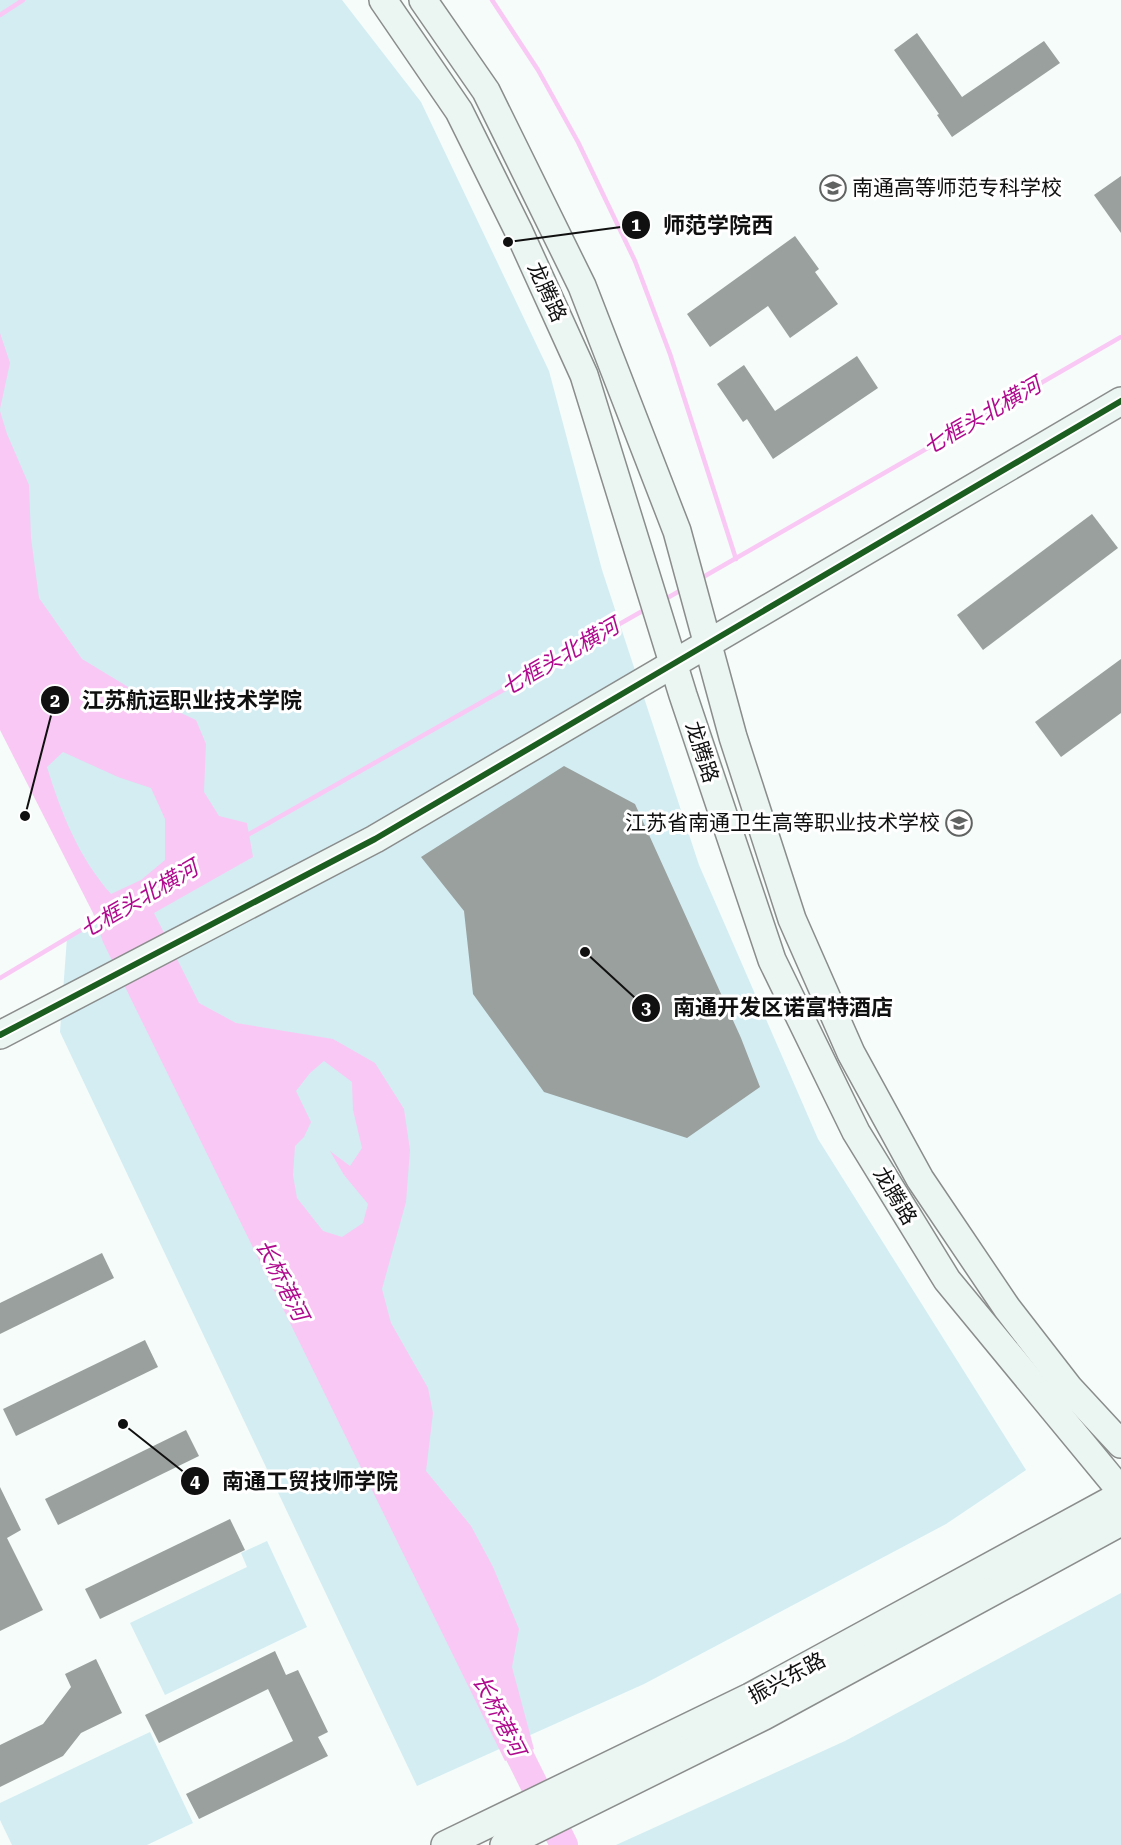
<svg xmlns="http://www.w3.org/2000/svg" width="1121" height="1845" viewBox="0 0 1121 1845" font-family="'Roboto Serif','Noto Sans SC',serif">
  <rect width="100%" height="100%" fill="#f5fcf9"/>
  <g fill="#d3edf3">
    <path d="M0,0H342L421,102L549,371L602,570L699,865L818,1139L1026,1470L946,1524L644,1684L417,1786L60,1032L67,938L100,917L0,715Z"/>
    <path d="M267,1541L307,1627L165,1695L130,1623L247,1567L241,1553Z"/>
    <path d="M1121,1593V1845H616L845,1741Z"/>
    <path d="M150,1732L193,1823L147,1845H12L0,1820V1803Z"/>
  </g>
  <g fill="#fac8f4" fill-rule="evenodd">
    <path d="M0,333L10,363L0,409Z"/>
    <path d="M0,411L7,434L29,485L31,538L39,598L82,659L138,693L196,720L206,744L204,792L219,816L247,823L253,857L154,913L199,1003L236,1023L333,1039L375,1063L404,1109L410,1150L406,1202L382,1289L391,1323L428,1388L433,1413L426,1471L471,1526L493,1567L519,1629L512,1667L534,1749L505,1761L103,942L93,913L0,730ZM63,752L118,777L151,788L165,819V860L141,880L111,894C79,858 61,813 47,767ZM324,1061L352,1082L353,1110L362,1148L350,1166L330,1151L344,1175L368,1204L363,1223L342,1237L323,1231L297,1198L293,1175L295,1146L304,1137L311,1122L296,1091L310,1073Z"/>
  </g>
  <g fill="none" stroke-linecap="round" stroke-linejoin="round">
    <g stroke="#fac8f4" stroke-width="4.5">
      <path d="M492,0L538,70L578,142L635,261L670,354L736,559"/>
      <path d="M0,15L23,0"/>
      <path d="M698,580L1121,337"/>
      <path d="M662,601L683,589"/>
      <path d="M244,837L646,609"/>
      <path d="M0,978L101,918"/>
    </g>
    <path stroke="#fac8f4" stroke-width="28" d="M502,1720L564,1845"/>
  </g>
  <g fill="#9aa09d">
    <path d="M917,33L962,97L1044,41L1060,63L952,137L937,115L939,114L894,50Z"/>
    <path d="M1121,176V233L1094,195Z"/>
    <path d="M795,236L819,269L815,272L838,304L790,338L768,306L710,347L687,314Z"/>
    <path d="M857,356L878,388L773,459L747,419L743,422L717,384L744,365L775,411Z"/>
    <path d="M1092,514L1118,548L983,650L957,615Z"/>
    <path d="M1121,659V713L1061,757L1035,722Z"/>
    <path d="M564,766L635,804L741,1038L760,1087L687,1138L544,1092L473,994L464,911L421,857Z"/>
    <path d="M102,1253L114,1278L0,1334V1303Z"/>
    <path d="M145,1340L158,1367L16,1436L3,1409Z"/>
    <path d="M186,1430L199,1456L58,1525L45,1499Z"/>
    <path d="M0,1487L21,1530L7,1538L43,1610L0,1631Z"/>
    <path d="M230,1519L245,1550L100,1619L85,1589Z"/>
    <path d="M275,1651L286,1675L298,1670L328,1732L318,1737L328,1756L199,1819L186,1794L293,1741L268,1689L159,1743L145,1715Z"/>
    <path d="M96,1659L122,1713L81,1733L63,1756L0,1787V1745L43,1724L71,1687L65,1674Z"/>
  </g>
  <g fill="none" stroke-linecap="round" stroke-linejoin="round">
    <g stroke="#8a8d8c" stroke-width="30">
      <g id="secondary">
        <path d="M383,0L459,111L519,232L584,375L683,695L772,960L856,1132L947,1280L1121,1491"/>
        <path d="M423,0L486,91L582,286L677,531L733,737L792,919L851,1053L920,1179L1007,1308L1069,1388L1121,1444"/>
        <path d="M0,1035L375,839L1121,401"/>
        <path d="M445,1845L750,1697L1121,1495"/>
        <path d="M504,1845L764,1716L1121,1522"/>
      </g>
    </g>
    <use href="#secondary" stroke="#ebf5f1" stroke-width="27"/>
    <g stroke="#fff" stroke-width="10">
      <path id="cycleway" d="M0,1035L375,839L1121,401"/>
    </g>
    <use href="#cycleway" stroke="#1b5e20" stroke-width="6"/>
  </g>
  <defs>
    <g id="school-ring" transform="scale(1.35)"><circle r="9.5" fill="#fff" stroke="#606362" stroke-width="1.5"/><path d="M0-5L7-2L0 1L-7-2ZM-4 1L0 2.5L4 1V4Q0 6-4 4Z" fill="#606362"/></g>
  </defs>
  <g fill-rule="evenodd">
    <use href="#school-ring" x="833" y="188"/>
    <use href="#school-ring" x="959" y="823"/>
  </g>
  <g text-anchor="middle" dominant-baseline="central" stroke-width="6" stroke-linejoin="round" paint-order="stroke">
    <g font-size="21" fill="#101010" stroke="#fff" text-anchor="start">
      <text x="852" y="188">南通高等师范专科学校</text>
      <text x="940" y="823" text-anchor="end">江苏省南通卫生高等职业技术学校</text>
    </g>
    <g font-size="21" fill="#101010" stroke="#fff">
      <text transform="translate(547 292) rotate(65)">龙腾路</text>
      <text transform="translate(702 752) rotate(72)">龙腾路</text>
      <text transform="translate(895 1196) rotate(59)">龙腾路</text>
      <text transform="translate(787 1678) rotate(-28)">振兴东路</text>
    </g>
    <g font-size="22" font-style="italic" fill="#b00b8f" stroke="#fff">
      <text transform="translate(982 416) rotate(-30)">七框头北横河</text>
      <text transform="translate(560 657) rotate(-30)">七框头北横河</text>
      <text transform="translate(139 899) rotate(-30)">七框头北横河</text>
      <text transform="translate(282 1280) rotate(63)">长桥港河</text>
      <text transform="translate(499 1715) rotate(63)">长桥港河</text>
    </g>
  </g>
  <path fill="none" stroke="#101010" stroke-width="2" d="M508 242L636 225M25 816L55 700M585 952L646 1008M123 1424L195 1481"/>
  <g fill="#101010" stroke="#fff" stroke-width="2">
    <circle cx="508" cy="242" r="6"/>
    <circle cx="25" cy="816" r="6"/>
    <circle cx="585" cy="952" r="6"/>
    <circle cx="123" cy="1424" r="6"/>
    <circle cx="636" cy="225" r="15"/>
    <circle cx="55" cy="700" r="15"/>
    <circle cx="646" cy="1008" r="15"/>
    <circle cx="195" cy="1481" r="15"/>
  </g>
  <g font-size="18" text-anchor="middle" font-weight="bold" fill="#fff">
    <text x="636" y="231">1</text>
    <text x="55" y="707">2</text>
    <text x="646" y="1014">3</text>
    <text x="195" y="1488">4</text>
  </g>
  <g font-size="22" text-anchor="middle" font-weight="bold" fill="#101010" stroke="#fff" stroke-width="6" stroke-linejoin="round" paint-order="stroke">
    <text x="718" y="233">师范学院西</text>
    <text x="192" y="708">江苏航运职业技术学院</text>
    <text x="783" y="1015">南通开发区诺富特酒店</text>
    <text x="310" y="1489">南通工贸技师学院</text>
  </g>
</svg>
